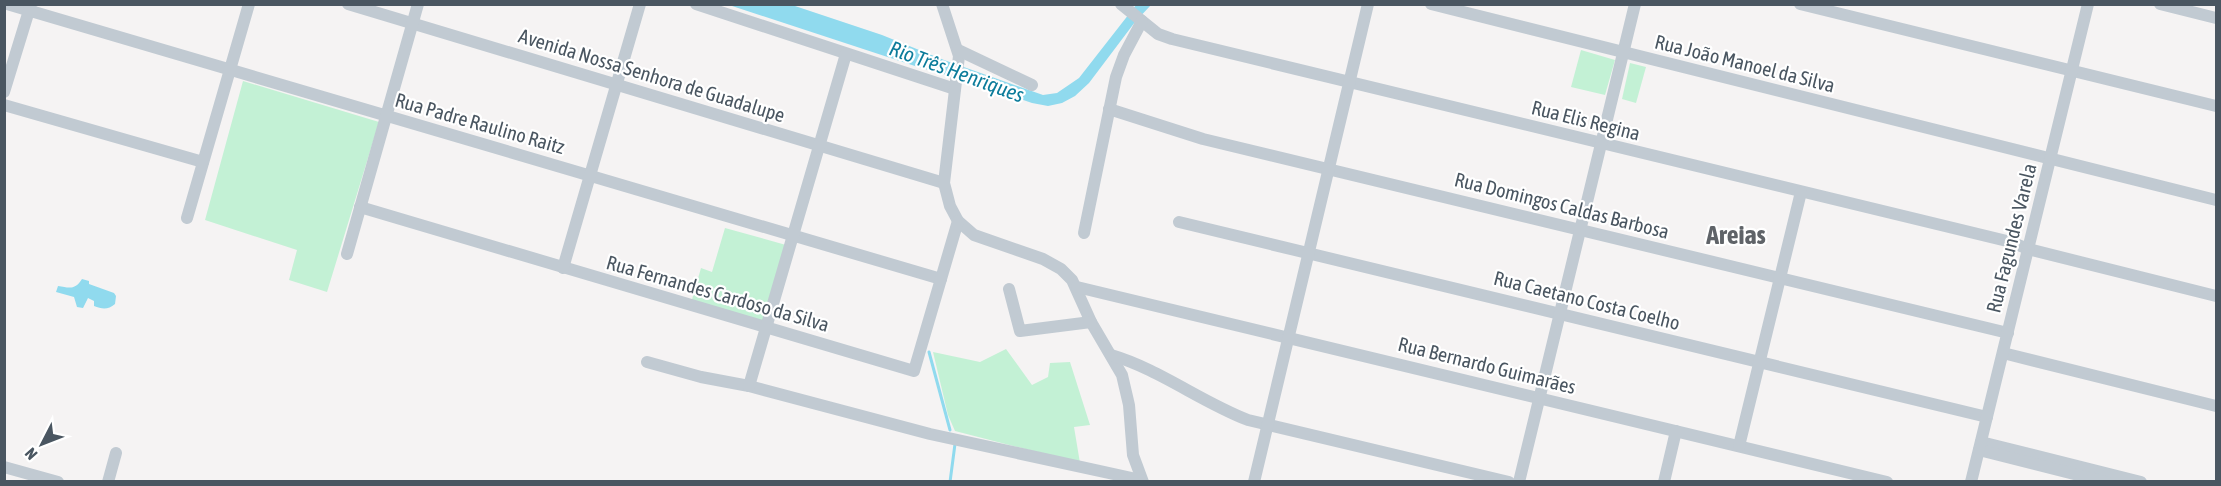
<svg xmlns="http://www.w3.org/2000/svg" width="2221" height="486" viewBox="0 0 2221 486" font-family="'Asap Condensed',sans-serif">
  <rect width="100%" height="100%" fill="#f5f3f3"/>
  <g fill="#c3f1d5">
    <path d="M1581,50L1615,60L1605,95L1571,87Z"/>
    <path d="M1630,63L1646,67L1636,103L1622,99Z"/>
    <path d="M243,81L379,122L327,292L289,280L297,250L205,220Z"/>
    <path d="M725,228L786,245L763,323L691,303L701,268L712,272Z"/>
    <path d="M1006,349L1032,385L1048,377L1050,363L1070,362L1090,425L1074,427L1080,463L955,431L948,415L933,352L980,362Z"/>
  </g>
  <g fill="#90daee">
    <path d="M729,5H792L882,35L944,60L1043,95L1057,93L1079,78L1136,5H1151L1135,22L1089,83L1075,96L1062,103L1048,106L1032,103L975,83L918,67Z"/>
    <path d="M82,279L89,281V284L114,293L116,296L115,304C108,310 102,309 94,306V301L88,298L83,308L77,307L74,297L56,292L58,286C70,288 75,290 82,279Z"/>
  </g>
  <g fill="none" stroke-linecap="round" stroke-linejoin="round">
    <g stroke="#90daee" stroke-width="3">
      <path d="M929,352L950,430"/>
      <path d="M950,482L955,444"/>
    </g>
    <g stroke="#c1cad2" stroke-width="12">
      <path d="M7,4L941,279"/>
      <path d="M348,4L944,183"/>
      <path d="M696,4L955,89"/>
      <path d="M942,4L959,56L944,183L950,206L958,221L974,235L1043,259L1061,269L1072,280L1091,322L1122,375L1129,405L1133,455L1143,482"/>
      <path d="M1121,4L1158,34L1172,39L2011,242L2028,249L2216,296"/>
      <path d="M1431,4L2216,200"/>
      <path d="M1800,4L2216,106"/>
      <path d="M2160,4L2216,18"/>
      <path d="M958,50L1032,85"/>
      <path d="M4,92L31,4"/>
      <path d="M4,105L203,162"/>
      <path d="M1109,109L1203,139L2008,333"/>
      <path d="M360,207L914,371L958,221"/>
      <path d="M187,218L249,4"/>
      <path d="M1179,222L1987,417"/>
      <path d="M1084,233L1116,77L1124,55L1142,21"/>
      <path d="M347,254L418,4"/>
      <path d="M563,268L640,4"/>
      <path d="M1077,287L1887,482"/>
      <path d="M1009,289L1020,331L1091,322"/>
      <path d="M2003,353L2216,406"/>
      <path d="M1111,355C1159,369 1201,402 1248,420L1509,482"/>
      <path d="M647,362L701,377L749,386L930,434L1141,480"/>
      <path d="M749,386L846,54"/>
      <path d="M1981,442L2141,482"/>
      <path d="M1739,446L1801,192"/>
      <path d="M1979,450L2106,482"/>
      <path d="M4,467L58,482"/>
      <path d="M108,482L116,453"/>
      <path d="M1254,482L1368,4"/>
      <path d="M1519,482L1635,4"/>
      <path d="M1664,482L1676,431"/>
      <path d="M1971,482L2088,4"/>
    </g>
  </g>
  <g text-anchor="middle" dominant-baseline="central" stroke-width="4.5" stroke-linejoin="round" paint-order="stroke">
    <g font-size="20" fill="#4a5661" stroke="#fff">
      <text transform="translate(1745 63) rotate(14)">Rua João Manoel da Silva</text>
      <text transform="translate(652 75) rotate(17)">Avenida Nossa Senhora de Guadalupe</text>
      <text transform="translate(1586 120) rotate(14)">Rua Elis Regina</text>
      <text transform="translate(480 123) rotate(16)">Rua Padre Raulino Raitz</text>
      <text transform="translate(1562 205) rotate(14)">Rua Domingos Caldas Barbosa</text>
      <text transform="translate(2011 238) rotate(-76)">Rua Fagundes Varela</text>
      <text transform="translate(718 293) rotate(16)">Rua Fernandes Cardoso da Silva</text>
      <text transform="translate(1587 300) rotate(14)">Rua Caetano Costa Coelho</text>
      <text transform="translate(1487 365) rotate(14)">Rua Bernardo Guimarães</text>
    </g>
    <g font-size="21" font-style="italic" fill="#0c7c9b" stroke="#fff">
      <text transform="translate(957 71) rotate(20)">Rio Três Henriques</text>
    </g>
    <g font-size="26" font-weight="bold" fill="#5f6368" stroke="#fff">
      <text x="1736" y="235">Areias</text>
    </g>
  </g>
  <rect width="2221" height="486" fill="none" stroke="#4a5661" stroke-width="12"/>
  <g transform="translate(42 444) rotate(228)" stroke="#ffffff" stroke-width="4.5" paint-order="stroke">
  <path d="M0-4.5L10 22L0 15L-10 22Z" fill="#4a5661"/>
  <text y="-9" font-size="16" font-weight="bold" text-anchor="middle" fill="#4a5661">N</text>
  </g>
</svg>
